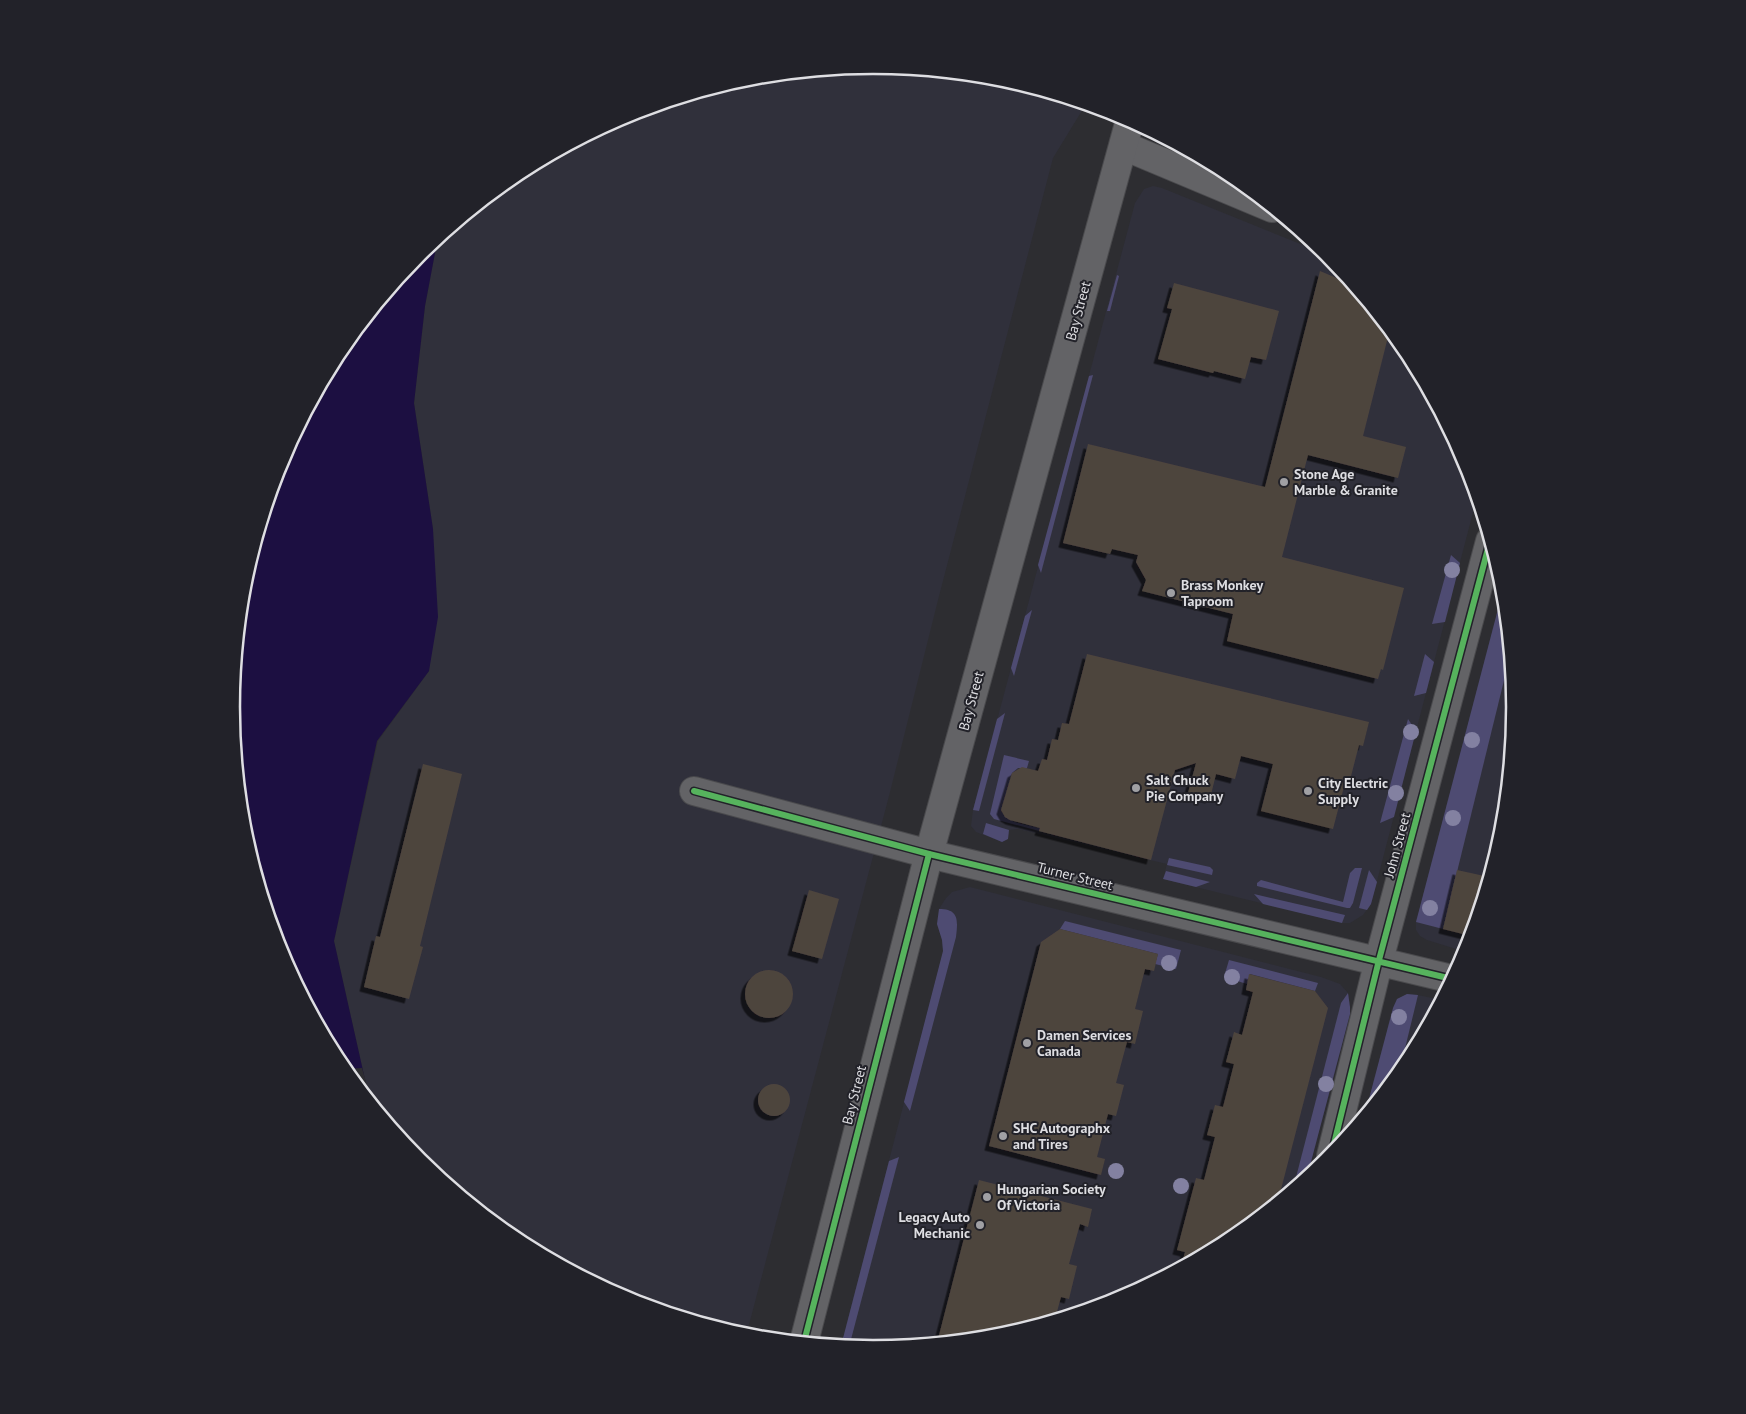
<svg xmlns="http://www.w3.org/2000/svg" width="1746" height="1414" viewBox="0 0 1746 1414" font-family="'PT Sans',sans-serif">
  <defs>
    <filter id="shadow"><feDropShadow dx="-4.5" dy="4.5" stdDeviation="0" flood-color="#0009"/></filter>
  </defs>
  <rect width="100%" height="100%" fill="#2d2d31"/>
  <g fill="#30303b">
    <path d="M873,65L999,77L1086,104L1053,158L938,600L889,796L746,1336L627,1300L516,1241L419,1161L370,1102L334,941L378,741L429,671L433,529L414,403L425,306L438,237L517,173L628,114L748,77Z"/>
    <path d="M1153,186L1162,188L1330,256L1407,351L1466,462L1477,497L1371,904L1363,915L1350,923H1342L1163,879L1167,864L1018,829L1009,830L1008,839L1002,842L976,832L971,826L973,810L1011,668L1135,203L1144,189Z"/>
    <path d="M1503,590L1515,707L1503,833L1466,952L1427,940L1420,936L1416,930V922Z"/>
    <path d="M970,887L1321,977L1340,984L1348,993L1349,998L1350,1014L1307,1177L1229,1241L1118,1300L998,1337L873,1349L841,1346L943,952L942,940L937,924L939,909L946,898L952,892Z"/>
    <path d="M1407,994L1418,995L1441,1000L1407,1064L1365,1114L1393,1008L1397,999Z"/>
  </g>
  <g fill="#4e4b72">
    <path d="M1117,275L1119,276L1110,311H1107Z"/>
    <path d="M1093,375L1041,573L1038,565L1089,376Z"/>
    <path d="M1451,555L1460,563L1445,622L1432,624Z"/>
    <path d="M1503,590L1510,656L1443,929L1416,922Z"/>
    <path d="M1032,610L1014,676L1011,668L1025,616Z"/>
    <path d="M1425,654L1434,662L1426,693L1414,696Z"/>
    <path d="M1005,713L979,811L973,810L997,719Z"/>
    <path d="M1408,719L1416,731L1394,817L1380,823Z"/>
    <path d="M1004,755L1029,761L1027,768H1018L1012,773L1001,810C1005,823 1028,825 1040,828L1039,831L994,819L990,814Z"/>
    <path d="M986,823L1009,830L1008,839L1002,842L983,834Z"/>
    <path d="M1169,858L1210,867L1213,870L1212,875L1167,865Z"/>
    <path d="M1355,868H1362L1353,903L1350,908H1347L1257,886V883L1261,880L1343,902L1350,873Z"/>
    <path d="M1369,870L1377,882L1371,904L1367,910L1359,908Z"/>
    <path d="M1166,871L1210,882L1196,887L1163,879Z"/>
    <path d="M1254,894L1345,915L1342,923L1263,904Z"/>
    <path d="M939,909C959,909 958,920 956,937L910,1111L904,1102L943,951L942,940L937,924Z"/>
    <path d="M1065,921L1181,950L1176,969L1155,964L1158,954L1060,929Z"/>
    <path d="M1229,960L1318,983L1315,991L1250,974L1247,984L1224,977Z"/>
    <path d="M1348,993L1350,1007V1014L1307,1177L1293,1189L1341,1003Z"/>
    <path d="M1407,994L1418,995L1399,1073L1365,1114L1393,1008L1397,999Z"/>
    <path d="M899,1157L849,1347L841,1346L889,1161Z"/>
  </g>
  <path fill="#1c0f41" d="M438,237L425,306L414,403L433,529L438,617L429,671L377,741L334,941L370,1102L339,1063L280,952L243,832L231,707L243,581L280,461L339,350L419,253Z"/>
  <path fill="#2d2d31" d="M362,1068L368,1089L361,1090L344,1069Z"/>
  <g fill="#4e443e" filter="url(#shadow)">
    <path d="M1320,271L1353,285L1390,329L1363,436L1406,447L1398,478L1308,455L1282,557L1404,588L1383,670L1381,669L1378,679L1227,641L1233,614L1142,591L1146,580L1136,562L1138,555L1112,549L1110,554L1063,543L1088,444L1265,487Z"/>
    <path d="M1174,283L1279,311L1266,360L1251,357L1245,379L1214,371L1213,373L1158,359L1172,309L1167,308Z"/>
    <path d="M1087,654L1369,722L1363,746L1359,745L1349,784L1345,783L1333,829L1261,811L1273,764L1241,756L1235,779L1216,774L1210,799L1188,793L1196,763L1175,770L1151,860L1039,831L1040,828L1010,820L1005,817L1001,810L1012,773L1022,767L1038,771L1042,759L1047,760L1052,739L1058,740L1062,723L1069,724Z"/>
    <path d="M423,764L462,774L420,946L423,947L409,999L364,987L376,936L380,937Z"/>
    <path d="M1457,870L1489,877L1471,936L1443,929Z"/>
    <path d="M809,890L839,899L822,959L792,951Z"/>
    <path d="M1060,929L1158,954L1154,971L1145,969L1135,1009L1143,1011L1135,1044L1127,1042L1116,1083L1124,1085L1116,1116L1108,1114L1097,1157L1105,1159L1101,1175L989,1146L1041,942Z"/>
    <circle cx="769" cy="994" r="24"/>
    <path d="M1249,974L1315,991L1328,1008L1278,1201L1229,1241L1181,1267L1185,1252L1177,1250L1196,1178L1204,1180L1215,1137L1207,1135L1215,1105L1223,1107L1234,1064L1226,1062L1234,1032L1242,1035L1253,992L1246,990Z"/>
    <circle cx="774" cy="1100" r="16"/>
    <path d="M979,1180L1092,1209L1088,1227L1080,1224L1069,1264L1077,1266L1069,1299L1061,1297L1055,1319L998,1337L937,1343Z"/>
  </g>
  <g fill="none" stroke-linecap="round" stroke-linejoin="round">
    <g stroke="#4a4a4d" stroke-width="30">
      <g id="minor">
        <path d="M1124,146L1272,208"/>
        <path d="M694,791L929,854L1452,979"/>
        <path d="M1331,1156L1379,960L1490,541"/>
      </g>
    </g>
    <g stroke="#4a4a4d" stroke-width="30">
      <path id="secondary" d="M804,1342L929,854L1130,120"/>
    </g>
    <use href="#minor" stroke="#636366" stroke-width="28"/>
    <use href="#secondary" stroke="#636366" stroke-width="28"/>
    <g stroke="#222229" stroke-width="9">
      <g id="cycleway">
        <path d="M694,791L929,854L1452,979"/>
        <path d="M1331,1156L1379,960L1490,541"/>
        <path d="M804,1342L929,854"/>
      </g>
    </g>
    <use href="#cycleway" stroke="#56b35d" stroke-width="6"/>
  </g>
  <g fill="#8381a1">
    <circle cx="1452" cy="570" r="8"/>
    <circle cx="1411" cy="732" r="8"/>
    <circle cx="1472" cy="740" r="8"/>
    <circle cx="1396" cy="793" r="8"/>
    <circle cx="1453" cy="818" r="8"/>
    <circle cx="1430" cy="908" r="8"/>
    <circle cx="1169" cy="963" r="8"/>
    <circle cx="1232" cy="977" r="8"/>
    <circle cx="1399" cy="1017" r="8"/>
    <circle cx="1326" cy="1084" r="8"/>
    <circle cx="1116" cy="1171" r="8"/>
    <circle cx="1181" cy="1186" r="8"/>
  </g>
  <g fill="#a0a0a4" stroke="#222229" stroke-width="2">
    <circle cx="1284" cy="482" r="5"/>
    <circle cx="1171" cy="593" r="5"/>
    <circle cx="1136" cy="788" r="5"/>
    <circle cx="1308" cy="791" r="5"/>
    <circle cx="1027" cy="1043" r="5"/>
    <circle cx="1003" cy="1136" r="5"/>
    <circle cx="987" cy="1197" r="5"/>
    <circle cx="980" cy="1225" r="5"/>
  </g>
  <g text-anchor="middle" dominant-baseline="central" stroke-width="4" stroke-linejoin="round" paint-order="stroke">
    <g font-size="14" fill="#dedee2" stroke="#222229">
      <text transform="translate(1078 311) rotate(-75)">Bay Street</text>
      <text transform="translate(971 701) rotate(-75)">Bay Street</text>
      <text transform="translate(1397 845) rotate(-75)">John Street</text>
      <text transform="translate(1075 876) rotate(14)">Turner Street</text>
      <text transform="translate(854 1095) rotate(-76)">Bay Street</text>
    </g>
    <g font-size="14" font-weight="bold" fill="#dedee2" stroke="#222229" text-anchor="start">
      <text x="1294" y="474">Stone Age<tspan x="1294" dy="16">Marble &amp; Granite</tspan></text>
      <text x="1181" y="585">Brass Monkey<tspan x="1181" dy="16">Taproom</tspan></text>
      <text x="1146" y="780">Salt Chuck<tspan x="1146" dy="16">Pie Company</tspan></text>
      <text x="1318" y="783">City Electric<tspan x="1318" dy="16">Supply</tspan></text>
      <text x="1037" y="1035">Damen Services<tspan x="1037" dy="16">Canada</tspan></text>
      <text x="1013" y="1128">SHC Autographx<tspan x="1013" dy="16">and Tires</tspan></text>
      <text x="997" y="1189">Hungarian Society<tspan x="997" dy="16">Of Victoria</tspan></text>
      <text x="970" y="1217" text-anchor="end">Legacy Auto<tspan x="970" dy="16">Mechanic</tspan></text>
    </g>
  </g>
  <path d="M0 0H1746V1414H0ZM240 707a633 633 0 1 1 1266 0a633 633 0 1 1-1266 0Z" fill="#222229" fill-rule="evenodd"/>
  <path fill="none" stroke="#dedee2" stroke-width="2.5" d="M240 707a633 633 0 1 1 1266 0a633 633 0 1 1-1266 0Z"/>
</svg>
